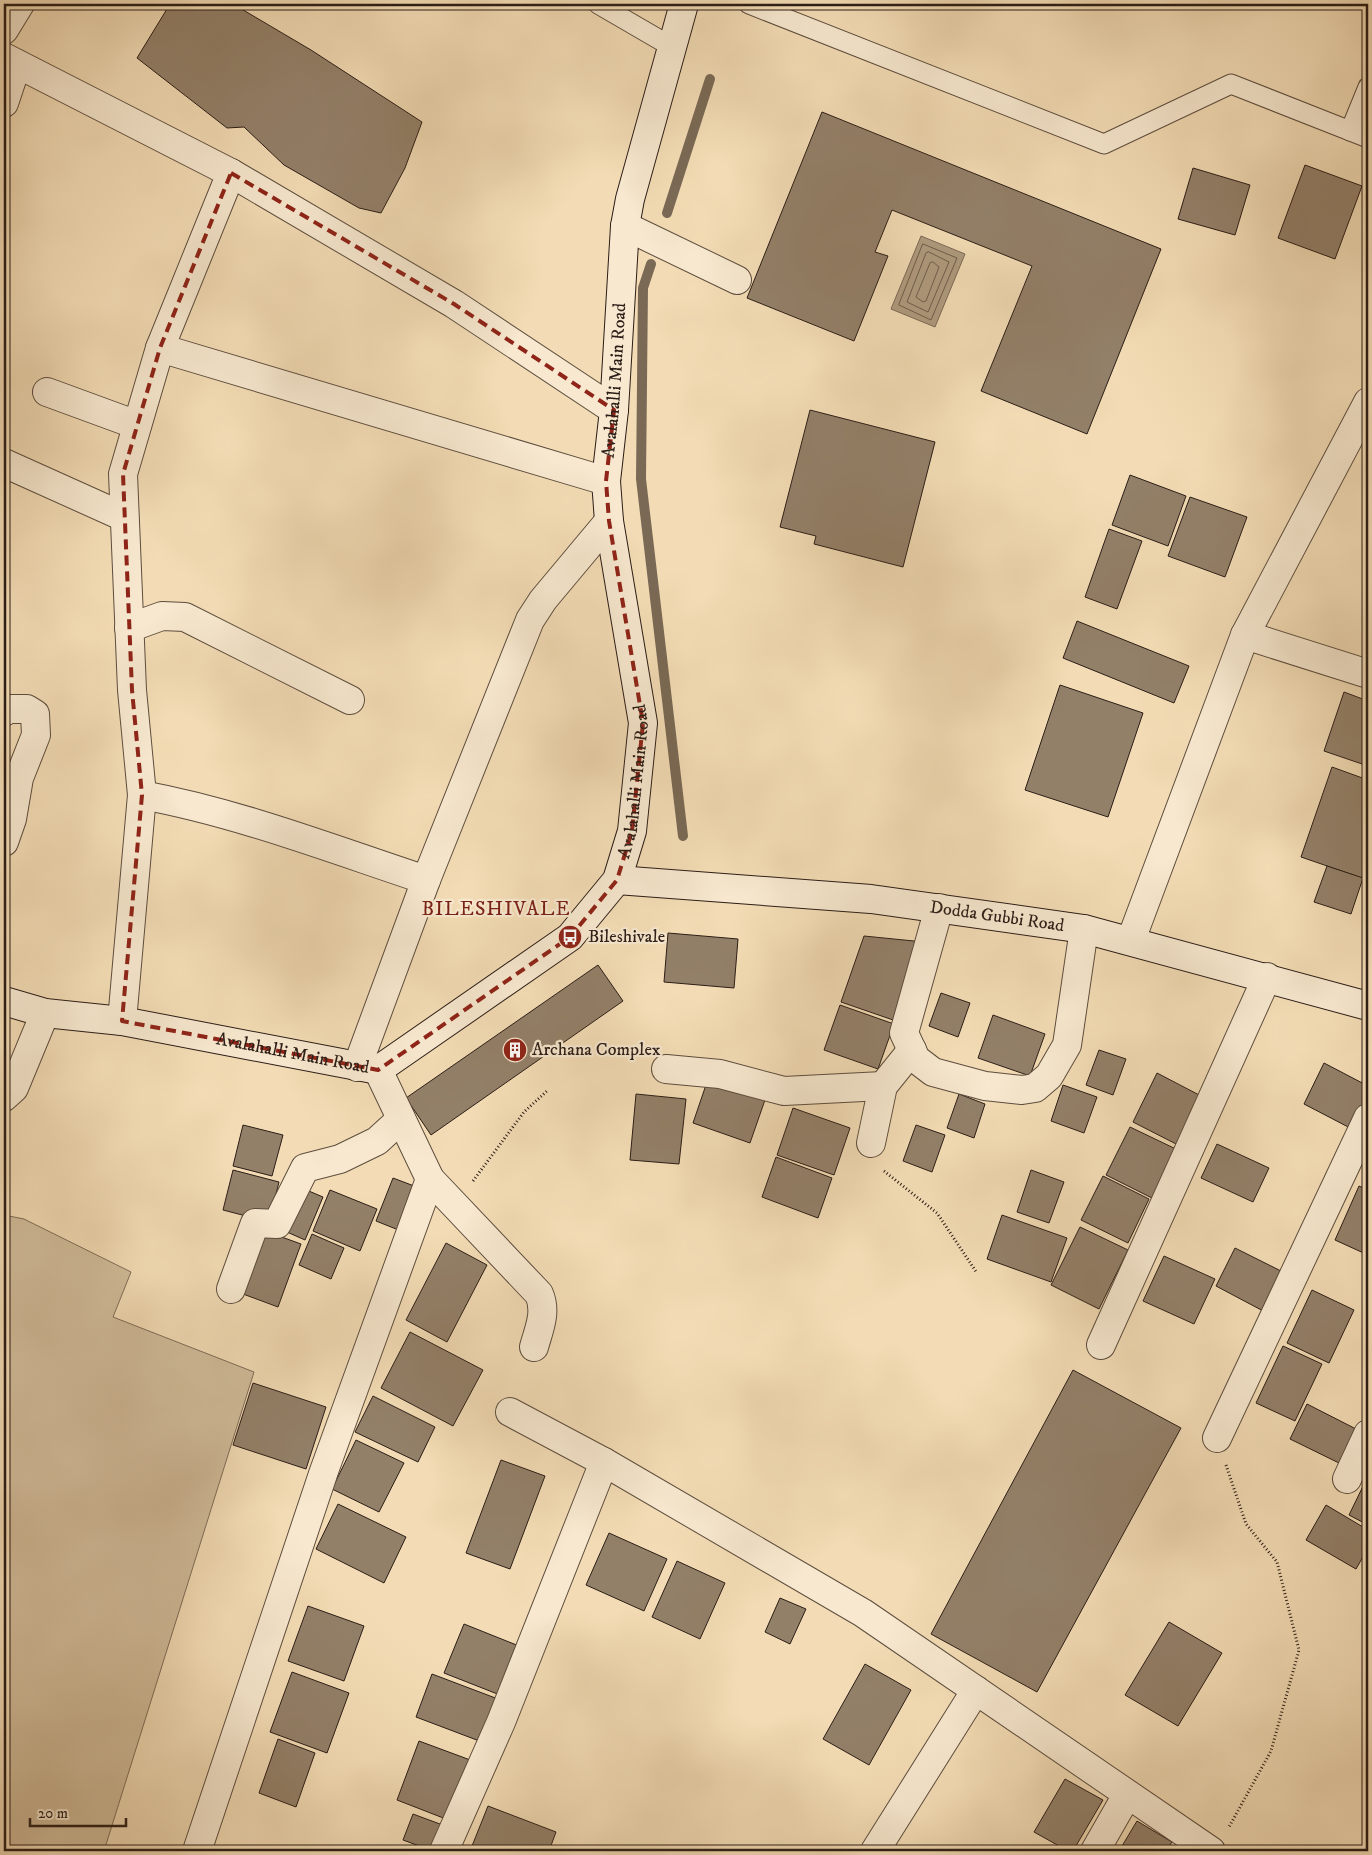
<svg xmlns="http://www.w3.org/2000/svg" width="1372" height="1855" viewBox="0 0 1372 1855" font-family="'IM FELL DW Pica',serif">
  <rect width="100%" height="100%" fill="#f3dcb5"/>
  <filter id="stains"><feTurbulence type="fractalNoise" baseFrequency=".004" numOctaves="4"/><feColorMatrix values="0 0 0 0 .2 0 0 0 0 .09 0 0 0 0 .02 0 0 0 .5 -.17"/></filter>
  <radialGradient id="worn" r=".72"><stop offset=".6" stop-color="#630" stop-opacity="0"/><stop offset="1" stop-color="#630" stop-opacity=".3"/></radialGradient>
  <path fill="#d1bc9a" stroke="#7e6c58" d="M4,1215L24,1219L131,1272L113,1317L254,1372L104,1851H14L4,1847Z"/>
  <path fill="#af9b7f" stroke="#7a6955" d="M921,236L965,254L935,327L891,309Z"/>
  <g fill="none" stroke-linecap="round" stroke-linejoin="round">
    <g stroke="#6d5c4b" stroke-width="1">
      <path d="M923,244L957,258L931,320L899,305Z"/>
      <path d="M929,252L949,262L928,312L907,302L926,253Z"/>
      <path d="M933,262L939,267L926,301L923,302L916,297L930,263Z"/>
    </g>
    <g stroke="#7a6955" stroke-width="10">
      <path d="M667,213L710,79"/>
      <path d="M651,264L643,288L641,479L683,836"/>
    </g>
  </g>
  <g fill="#938069" stroke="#2b1d17">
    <path d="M170,4H233L311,50L422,122L405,168L381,213L359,208L284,165L244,127L227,128L137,58Z"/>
    <path d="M822,112L1161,249L1087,434L981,391L1032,266L892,210L875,252L888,256L854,341L747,298Z"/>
    <path d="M1305,165L1362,186L1335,259L1278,238Z"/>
    <path d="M1193,168L1250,185L1235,235L1178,219Z"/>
    <path d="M810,410L935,442L903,567L814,544L816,536L780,527Z"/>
    <path d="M1130,475L1186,496L1168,546L1112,525Z"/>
    <path d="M1190,497L1247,517L1225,577L1168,556Z"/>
    <path d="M1109,529L1142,541L1117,609L1085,597Z"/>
    <path d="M1077,621L1189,666L1174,703L1063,658Z"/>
    <path d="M1060,685L1143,713L1108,817L1025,790Z"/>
    <path d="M1344,692L1368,701V757L1365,765L1324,751Z"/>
    <path d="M1332,767L1368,780V880L1301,857Z"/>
    <path d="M1327,866L1363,878L1351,914L1314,902Z"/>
    <path d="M668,933L738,939L734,988L664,982Z"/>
    <path d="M864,936L924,942L896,1021L841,1002Z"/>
    <path d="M598,965L623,1001L431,1135L406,1098Z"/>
    <path d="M941,993L970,1003L958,1037L929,1026Z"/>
    <path d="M840,1005L894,1024L878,1069L824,1050Z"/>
    <path d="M993,1015L1045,1034L1030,1076L978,1058Z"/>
    <path d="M1099,1050L1126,1059L1113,1095L1086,1085Z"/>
    <path d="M1324,1063L1368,1086V1102L1354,1130L1304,1104Z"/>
    <path d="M1157,1073L1203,1097L1180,1146L1133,1122Z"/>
    <path d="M709,1076L766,1097L750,1143L693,1123Z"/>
    <path d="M1063,1085L1097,1097L1084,1133L1051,1121Z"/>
    <path d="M636,1094L686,1099L679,1164L630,1160Z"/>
    <path d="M959,1094L985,1104L974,1138L947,1128Z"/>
    <path d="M793,1108L850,1128L834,1175L777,1155Z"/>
    <path d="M243,1125L283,1135L272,1176L233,1166Z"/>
    <path d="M916,1125L945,1135L932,1172L903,1161Z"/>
    <path d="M1130,1127L1178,1150L1154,1199L1106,1175Z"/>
    <path d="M1217,1144L1269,1168L1253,1202L1201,1178Z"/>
    <path d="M776,1157L832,1178L818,1218L762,1197Z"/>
    <path d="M233,1170L279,1182L269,1222L223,1210Z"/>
    <path d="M1031,1170L1064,1182L1049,1223L1017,1212Z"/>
    <path d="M1103,1176L1149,1199L1128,1243L1081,1220Z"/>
    <path d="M393,1178L422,1189L406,1233L376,1221Z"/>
    <path d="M1359,1186L1368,1190V1255L1335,1240Z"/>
    <path d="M304,1189L323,1197L305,1240L287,1232Z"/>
    <path d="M330,1190L377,1209L360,1251L313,1231Z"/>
    <path d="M1002,1215L1067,1238L1051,1282L987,1259Z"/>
    <path d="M1080,1227L1128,1250L1099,1309L1051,1285Z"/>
    <path d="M265,1231L301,1244L278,1307L243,1294Z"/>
    <path d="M312,1234L344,1248L331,1279L299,1265Z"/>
    <path d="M446,1243L487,1265L447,1342L406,1320Z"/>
    <path d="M1235,1248L1287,1274L1267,1313L1216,1286Z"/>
    <path d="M1164,1256L1215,1279L1194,1324L1143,1301Z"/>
    <path d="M1312,1290L1354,1310L1329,1363L1287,1343Z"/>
    <path d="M410,1332L483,1370L453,1426L381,1388Z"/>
    <path d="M1283,1346L1322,1364L1295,1421L1256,1403Z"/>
    <path d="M1073,1370L1181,1428L1037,1692L931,1634Z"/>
    <path d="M253,1383L326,1407L306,1469L233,1445Z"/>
    <path d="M373,1396L435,1427L418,1462L355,1432Z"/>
    <path d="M1307,1404L1358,1430L1341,1464L1290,1439Z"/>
    <path d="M356,1440L404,1463L379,1512L332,1489Z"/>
    <path d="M501,1460L545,1476L510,1569L466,1553Z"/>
    <path d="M1368,1476V1525L1349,1515Z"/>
    <path d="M338,1504L406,1537L384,1583L316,1549Z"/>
    <path d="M1326,1505L1368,1530V1548L1356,1569L1306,1540Z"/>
    <path d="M609,1533L667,1559L644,1611L586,1585Z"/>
    <path d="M677,1561L725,1583L700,1639L652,1617Z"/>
    <path d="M780,1598L806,1609L790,1644L765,1632Z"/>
    <path d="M308,1606L364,1626L344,1681L288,1661Z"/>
    <path d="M1169,1622L1222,1653L1178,1726L1125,1695Z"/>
    <path d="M464,1624L519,1646L500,1695L444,1673Z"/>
    <path d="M865,1664L911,1690L869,1765L823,1739Z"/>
    <path d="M292,1672L349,1693L327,1753L270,1732Z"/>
    <path d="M432,1674L498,1699L482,1742L416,1717Z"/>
    <path d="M278,1739L315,1753L296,1807L259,1793Z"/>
    <path d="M419,1741L473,1761L451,1821L397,1800Z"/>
    <path d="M1065,1779L1103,1800L1073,1851H1068L1034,1832Z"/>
    <path d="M488,1806L556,1832L549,1851H485L472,1846Z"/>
    <path d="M413,1814L448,1827L433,1851L403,1840Z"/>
    <path d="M1137,1821L1172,1842L1166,1851H1119Z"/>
  </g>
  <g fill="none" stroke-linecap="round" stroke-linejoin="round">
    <g stroke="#5d4d3e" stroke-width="21">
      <g id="service">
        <path d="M598,4L672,47"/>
        <path d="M749,4L1104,144L1231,84L1368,138"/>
        <path d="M1350,131L1368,87"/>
      </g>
    </g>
    <g stroke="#5d4d3e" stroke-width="30">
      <g id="minor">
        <path d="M4,30L20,4"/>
        <path d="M4,57L231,173L454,304L614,410"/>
        <path d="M4,103L17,64"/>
        <path d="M625,226L737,280"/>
        <path d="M160,348L606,481"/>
        <path d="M47,392L137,425"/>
        <path d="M4,463L124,517"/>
        <path d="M129,628L162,616L185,617L350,700"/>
        <path d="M1245,635L1368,674"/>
        <path d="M4,712L7,709H27L35,714L36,735L19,778L12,819L4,842"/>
        <path d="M142,795C239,813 332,849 426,880"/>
        <path d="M939,908L904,1033L916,1059L933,1072L985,1086L1022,1090L1035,1088L1049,1076L1067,1045L1084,929"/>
        <path d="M1131,940L1245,635L1368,402"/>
        <path d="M122,1021L142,795L132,690L123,474L160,348L231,173"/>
        <path d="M357,1067L426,880L530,620L543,600L609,521"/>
        <path d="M666,1069L720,1074L784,1091L883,1086"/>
        <path d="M4,1097L14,1088L45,1013"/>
        <path d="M871,1143L883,1086L912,1050"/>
        <path d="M430,1179L539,1294C547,1312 539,1329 534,1347"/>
        <path d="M231,1289L255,1223L277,1224L305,1168L340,1159L377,1141L401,1119"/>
        <path d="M1101,1345L1267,977"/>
        <path d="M510,1412L604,1462L863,1613L1211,1851"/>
        <path d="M1217,1438L1368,1118"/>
        <path d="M1347,1479L1368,1434"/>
        <path d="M197,1851L324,1471L430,1179L378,1070"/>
        <path d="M444,1851L501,1722L604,1462"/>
        <path d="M875,1851L976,1690"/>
        <path d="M1095,1851L1127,1795"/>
      </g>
    </g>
    <g stroke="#2b1d17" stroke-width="30">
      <g id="secondary">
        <path id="s1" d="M617,880L871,899L1084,929L1368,1006"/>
        <path id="s2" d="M4,1001L45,1013L122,1021L378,1070L570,937L617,880L632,831L643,723L609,521L606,481L614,410L625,226L630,199L684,4"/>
      </g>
    </g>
    <g stroke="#2b1d17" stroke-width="3" stroke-dasharray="1 2.5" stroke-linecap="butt">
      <path d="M884,1171L937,1213L977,1273"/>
      <path d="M473,1181L524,1112L548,1090"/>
      <path d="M1226,1465L1246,1524L1277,1562L1299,1650L1271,1751L1229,1827"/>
    </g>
    <use href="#service" stroke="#f7e8cf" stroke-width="19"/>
    <use href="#minor" stroke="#f7e8cf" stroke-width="28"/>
    <use href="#secondary" stroke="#f7e8cf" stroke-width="28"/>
  </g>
  <path fill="none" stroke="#8f2418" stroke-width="4" stroke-dasharray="10 6" stroke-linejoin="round" d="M231,173L454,304L614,410L606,481L609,521L643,723L632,831L617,880L570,937L378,1070L122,1021L142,795L132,690L123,474L160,348Z"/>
  <defs>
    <g id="bus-disc" transform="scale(1.25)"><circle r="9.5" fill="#8f2418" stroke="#f7e8cf"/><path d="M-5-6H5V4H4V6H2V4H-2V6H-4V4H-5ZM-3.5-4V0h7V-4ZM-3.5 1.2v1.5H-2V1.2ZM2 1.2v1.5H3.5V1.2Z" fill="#fff"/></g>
    <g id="building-disc" transform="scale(1.25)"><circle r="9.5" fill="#8f2418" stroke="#f7e8cf"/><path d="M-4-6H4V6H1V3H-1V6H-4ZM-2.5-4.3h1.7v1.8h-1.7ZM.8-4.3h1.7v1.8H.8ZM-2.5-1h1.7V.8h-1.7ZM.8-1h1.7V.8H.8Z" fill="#fff"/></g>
  </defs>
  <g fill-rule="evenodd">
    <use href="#bus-disc" x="570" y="937"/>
    <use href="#building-disc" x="515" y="1050"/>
  </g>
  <g text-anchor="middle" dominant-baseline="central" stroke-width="4.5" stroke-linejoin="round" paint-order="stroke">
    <g font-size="18" fill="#2b1d17" stroke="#f7e8cf">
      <text stroke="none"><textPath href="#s2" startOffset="1194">Avalahalli Main Road</textPath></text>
      <text stroke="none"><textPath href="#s2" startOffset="789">Avalahalli Main Road</textPath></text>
      <text stroke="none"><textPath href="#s1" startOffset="382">Dodda Gubbi Road</textPath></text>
      <text stroke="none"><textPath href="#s2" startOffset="294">Avalahalli Main Road</textPath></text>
    </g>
    <g font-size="18" fill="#2b1d17" stroke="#f7e8cf" text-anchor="start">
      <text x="588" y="937">Bileshivale</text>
      <text x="532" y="1050">Archana Complex</text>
    </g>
    <g font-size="20" letter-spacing="1" fill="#7a1f14" stroke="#f7e8cf">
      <text x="496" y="909">BILESHIVALE</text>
    </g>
  </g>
  <rect width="1372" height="1855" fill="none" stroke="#f3dcb5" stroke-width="20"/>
  <rect x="5" y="5" width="1362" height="1845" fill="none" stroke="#2b1d17" stroke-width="2.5"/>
  <rect x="10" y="10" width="1352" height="1835" fill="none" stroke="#2b1d17"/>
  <path d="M30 1818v8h96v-8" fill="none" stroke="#2b1d17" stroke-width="2.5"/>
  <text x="38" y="1818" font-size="15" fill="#2b1d17" stroke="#f7e8cf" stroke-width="4" paint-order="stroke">20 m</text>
  <rect width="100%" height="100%" filter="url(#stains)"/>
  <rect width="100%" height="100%" fill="url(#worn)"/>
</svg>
